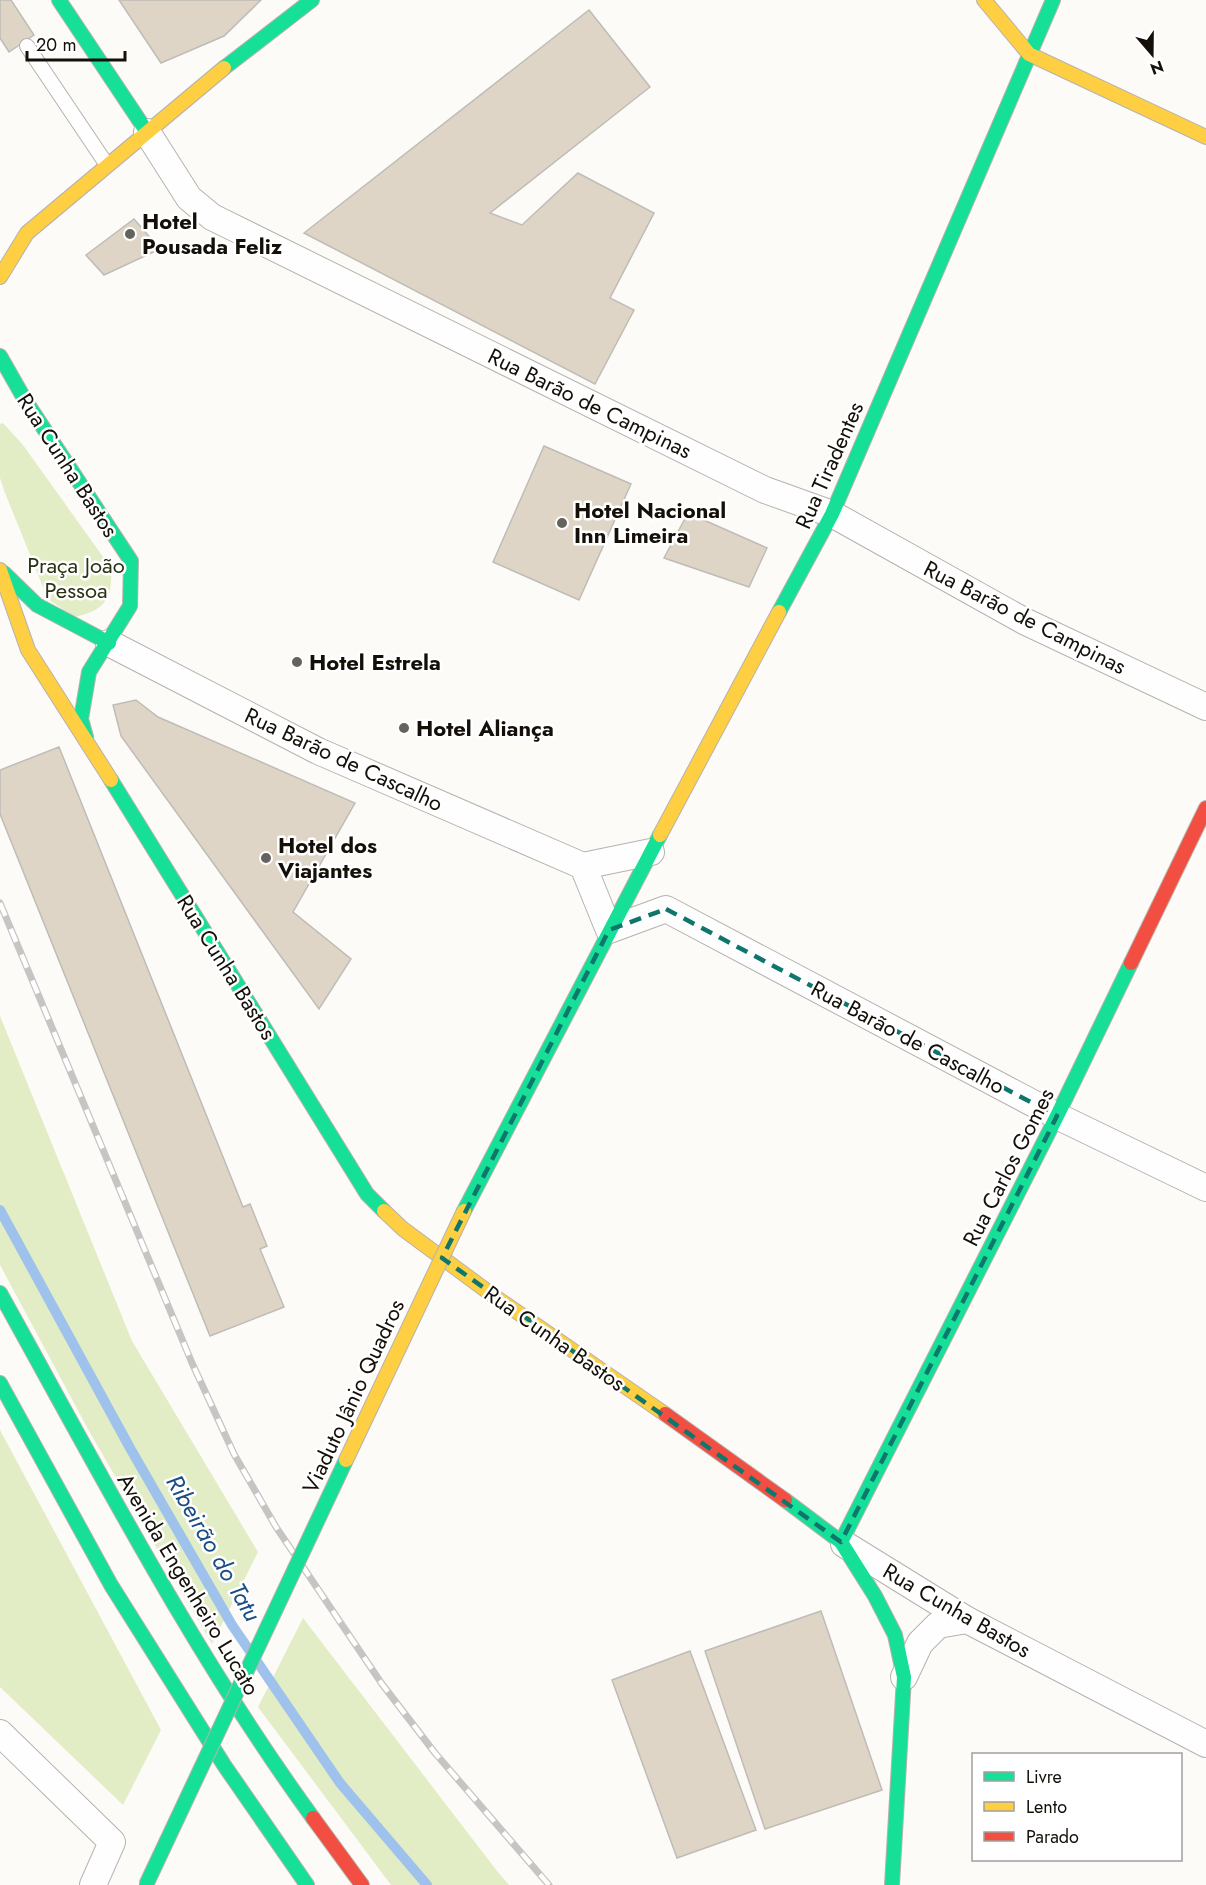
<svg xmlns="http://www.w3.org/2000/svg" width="1206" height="1885" viewBox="0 0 1206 1885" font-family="Jost,sans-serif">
  <rect width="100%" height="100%" fill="#fdfbf8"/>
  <g fill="#e2edc5">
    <path d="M3,423L23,445L111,568C113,599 104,611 74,617L48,599L5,493L0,478V424Z"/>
    <path d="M0,1016L132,1341L258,1552L212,1644L89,1431L0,1265Z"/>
    <path d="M0,1430L161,1730L123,1805L0,1687Z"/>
    <path d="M303,1618L497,1871L509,1885H391L258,1707Z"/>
  </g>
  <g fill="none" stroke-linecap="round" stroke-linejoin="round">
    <path stroke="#9ec2ec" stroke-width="10" d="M0,1210L130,1448L232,1625L340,1783L427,1885"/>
  </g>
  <g fill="#dfd5c6" stroke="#bfbcb7" stroke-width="1.5">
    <path d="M0,0H11L34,35L9,52L0,38Z"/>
    <path d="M119,0H261L224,36L161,63Z"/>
    <path d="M589,10L650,87L490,213L522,225L578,173L654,213L610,298L634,310L595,384L304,233Z"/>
    <path d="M134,219L160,249L104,275L86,255Z"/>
    <path d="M544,446L631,484L579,600L493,562Z"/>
    <path d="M688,513L767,548L749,587L664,558Z"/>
    <path d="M136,700L158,717L355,803L293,912L351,959L319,1009L121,736L113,705Z"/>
    <path d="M59,747L243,1207L250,1204L267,1246L260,1249L284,1307L210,1336L0,814V770Z"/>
    <path d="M821,1611L882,1790L765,1829L705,1651Z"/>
    <path d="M690,1651L756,1830L677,1858L612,1680Z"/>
  </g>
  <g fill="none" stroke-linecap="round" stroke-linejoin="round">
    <g stroke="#b6b2ae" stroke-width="16">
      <path id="lane" d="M27,46L107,165"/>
    </g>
    <g stroke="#b6b2ae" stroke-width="28">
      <g id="street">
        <path d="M147,132L189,198L212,217L765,490L832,514L1024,621L1206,707"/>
        <path d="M109,643L318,751L583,866"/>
        <path d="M583,866L609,930L666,909L1057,1116L1206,1188"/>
        <path d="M583,866L651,852"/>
        <path d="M844,1544L967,1620L1206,1744"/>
        <path d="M904,1677L920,1643L938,1625L967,1620"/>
        <path d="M0,1733L112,1842L93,1885"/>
      </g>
    </g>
    <g stroke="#b6b2ae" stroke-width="16">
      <g id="fast">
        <path d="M59,0L147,132"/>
        <path d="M224,68L312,0"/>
        <path d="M0,356L25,400L131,561L130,606L89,672L81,719L86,737"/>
        <path d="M4,573L37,605L109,643"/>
        <path d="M779,612L832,514L1053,0"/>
        <path d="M111,780L367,1194L384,1211"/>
        <path d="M464,1211L660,835"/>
        <path d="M0,1293C99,1471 193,1653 313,1818"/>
        <path d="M0,1383L111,1585L224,1765L307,1885"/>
        <path d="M785,1500L841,1542L875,1596L895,1635L904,1677L892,1885"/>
        <path d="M841,1542L1057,1116L1131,963"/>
      </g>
    </g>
    <g stroke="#b6b2ae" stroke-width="16">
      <g id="slow">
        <path d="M984,0L1029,54L1206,137"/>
        <path d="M0,277L27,233L224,68"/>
        <path d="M0,570L28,650L111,780"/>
        <path d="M660,835L779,612"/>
        <path d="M384,1211L403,1229L491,1294L665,1414"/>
      </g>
    </g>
    <g stroke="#b6b2ae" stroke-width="16">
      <g id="jam">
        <path d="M1131,963L1206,808"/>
        <path d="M665,1414L785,1500"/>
        <path d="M313,1818L362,1885"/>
      </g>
    </g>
    <use href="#lane" stroke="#fffefe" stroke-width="14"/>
    <use href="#street" stroke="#fffefe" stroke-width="26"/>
    <use href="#fast" stroke="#16e098" stroke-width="14"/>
    <use href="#slow" stroke="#ffcf43" stroke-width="14"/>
    <use href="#jam" stroke="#f24e42" stroke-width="14"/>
    <g stroke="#c6c5c3" stroke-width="7">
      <path id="rail" d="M0,903L192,1363L234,1454L276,1527L382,1684L435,1753L549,1885"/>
    </g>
    <use href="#rail" stroke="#fff" stroke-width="4.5" stroke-dasharray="14" stroke-linecap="butt"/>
    <g stroke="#b6b2ae" stroke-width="16" stroke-linecap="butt">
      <path id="fast-bridge" d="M146,1885L346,1460"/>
    </g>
    <g stroke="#b6b2ae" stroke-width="16" stroke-linecap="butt">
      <path id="slow-bridge" d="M346,1460L464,1211"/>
    </g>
    <use href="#fast-bridge" stroke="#16e098" stroke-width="14"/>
    <use href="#slow-bridge" stroke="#ffcf43" stroke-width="14"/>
  </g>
  <path fill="none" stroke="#0f766e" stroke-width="4.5" stroke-dasharray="12 8" stroke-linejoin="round" d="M666,909L1057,1116L841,1542L442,1258L609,930Z"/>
  <g fill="#66625c" stroke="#fff" stroke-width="2">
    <circle cx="130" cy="234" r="6"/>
    <circle cx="562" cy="523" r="6"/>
    <circle cx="297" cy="662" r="6"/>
    <circle cx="404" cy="728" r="6"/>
    <circle cx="266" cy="858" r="6"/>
  </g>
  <g text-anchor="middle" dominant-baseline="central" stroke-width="5" stroke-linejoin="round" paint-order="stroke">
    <g font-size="22" font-weight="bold" fill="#140f08" stroke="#fff" text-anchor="start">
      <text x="142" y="221">Hotel<tspan x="142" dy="25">Pousada Feliz</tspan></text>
      <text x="574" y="510">Hotel Nacional<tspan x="574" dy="25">Inn Limeira</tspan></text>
      <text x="309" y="662">Hotel Estrela</text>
      <text x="416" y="728">Hotel Aliança</text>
      <text x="278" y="845">Hotel dos<tspan x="278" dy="25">Viajantes</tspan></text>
    </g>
    <g font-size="22" fill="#140f08" stroke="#fff">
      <text transform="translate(590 403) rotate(26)">Rua Barão de Campinas</text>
      <text transform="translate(68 465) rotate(57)">Rua Cunha Bastos</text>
      <text transform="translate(829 465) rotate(-66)">Rua Tiradentes</text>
      <text transform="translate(1025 617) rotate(27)">Rua Barão de Campinas</text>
      <text transform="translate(344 759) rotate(25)">Rua Barão de Cascalho</text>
      <text transform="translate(227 967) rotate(58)">Rua Cunha Bastos</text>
      <text transform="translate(908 1037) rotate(28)">Rua Barão de Cascalho</text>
      <text transform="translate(1008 1167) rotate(-63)">Rua Carlos Gomes</text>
      <text transform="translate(555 1338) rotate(35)">Rua Cunha Bastos</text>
      <text transform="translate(353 1396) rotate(-65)">Viaduto Jânio Quadros</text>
      <text transform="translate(189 1584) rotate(59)">Avenida Engenheiro Lucato</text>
      <text transform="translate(957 1610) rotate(30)">Rua Cunha Bastos</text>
    </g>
    <g font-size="22" fill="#2a3211" stroke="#fff">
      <text x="76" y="565">Praça João<tspan x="76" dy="25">Pessoa</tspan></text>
    </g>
    <g font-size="24" font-style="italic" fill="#1a4d86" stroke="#fff">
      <text transform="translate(214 1548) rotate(60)">Ribeirão do Tatu</text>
    </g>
  </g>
  <rect x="972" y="1753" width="210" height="108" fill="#ffffff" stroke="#a19f9c" stroke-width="1.5"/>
  <rect x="984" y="1772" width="30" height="9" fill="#16e098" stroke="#a19f9c" stroke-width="1.5"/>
  <text x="1026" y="1783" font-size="18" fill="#140f08">Livre</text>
  <rect x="984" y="1802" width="30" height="9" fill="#ffcf43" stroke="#a19f9c" stroke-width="1.5"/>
  <text x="1026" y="1813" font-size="18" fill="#140f08">Lento</text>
  <rect x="984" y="1832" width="30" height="9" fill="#f24e42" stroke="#a19f9c" stroke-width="1.5"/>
  <text x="1026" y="1843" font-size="18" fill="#140f08">Parado</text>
  <g transform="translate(1152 54) rotate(160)" stroke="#ffffff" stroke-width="4.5" paint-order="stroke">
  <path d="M0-4.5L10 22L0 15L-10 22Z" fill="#140f08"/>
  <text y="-9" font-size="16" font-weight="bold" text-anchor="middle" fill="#140f08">N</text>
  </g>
  <path d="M27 51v9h98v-9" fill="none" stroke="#140f08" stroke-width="3"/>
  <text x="36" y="51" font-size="18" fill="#140f08" stroke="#ffffff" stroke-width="4.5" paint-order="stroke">20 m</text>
</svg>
